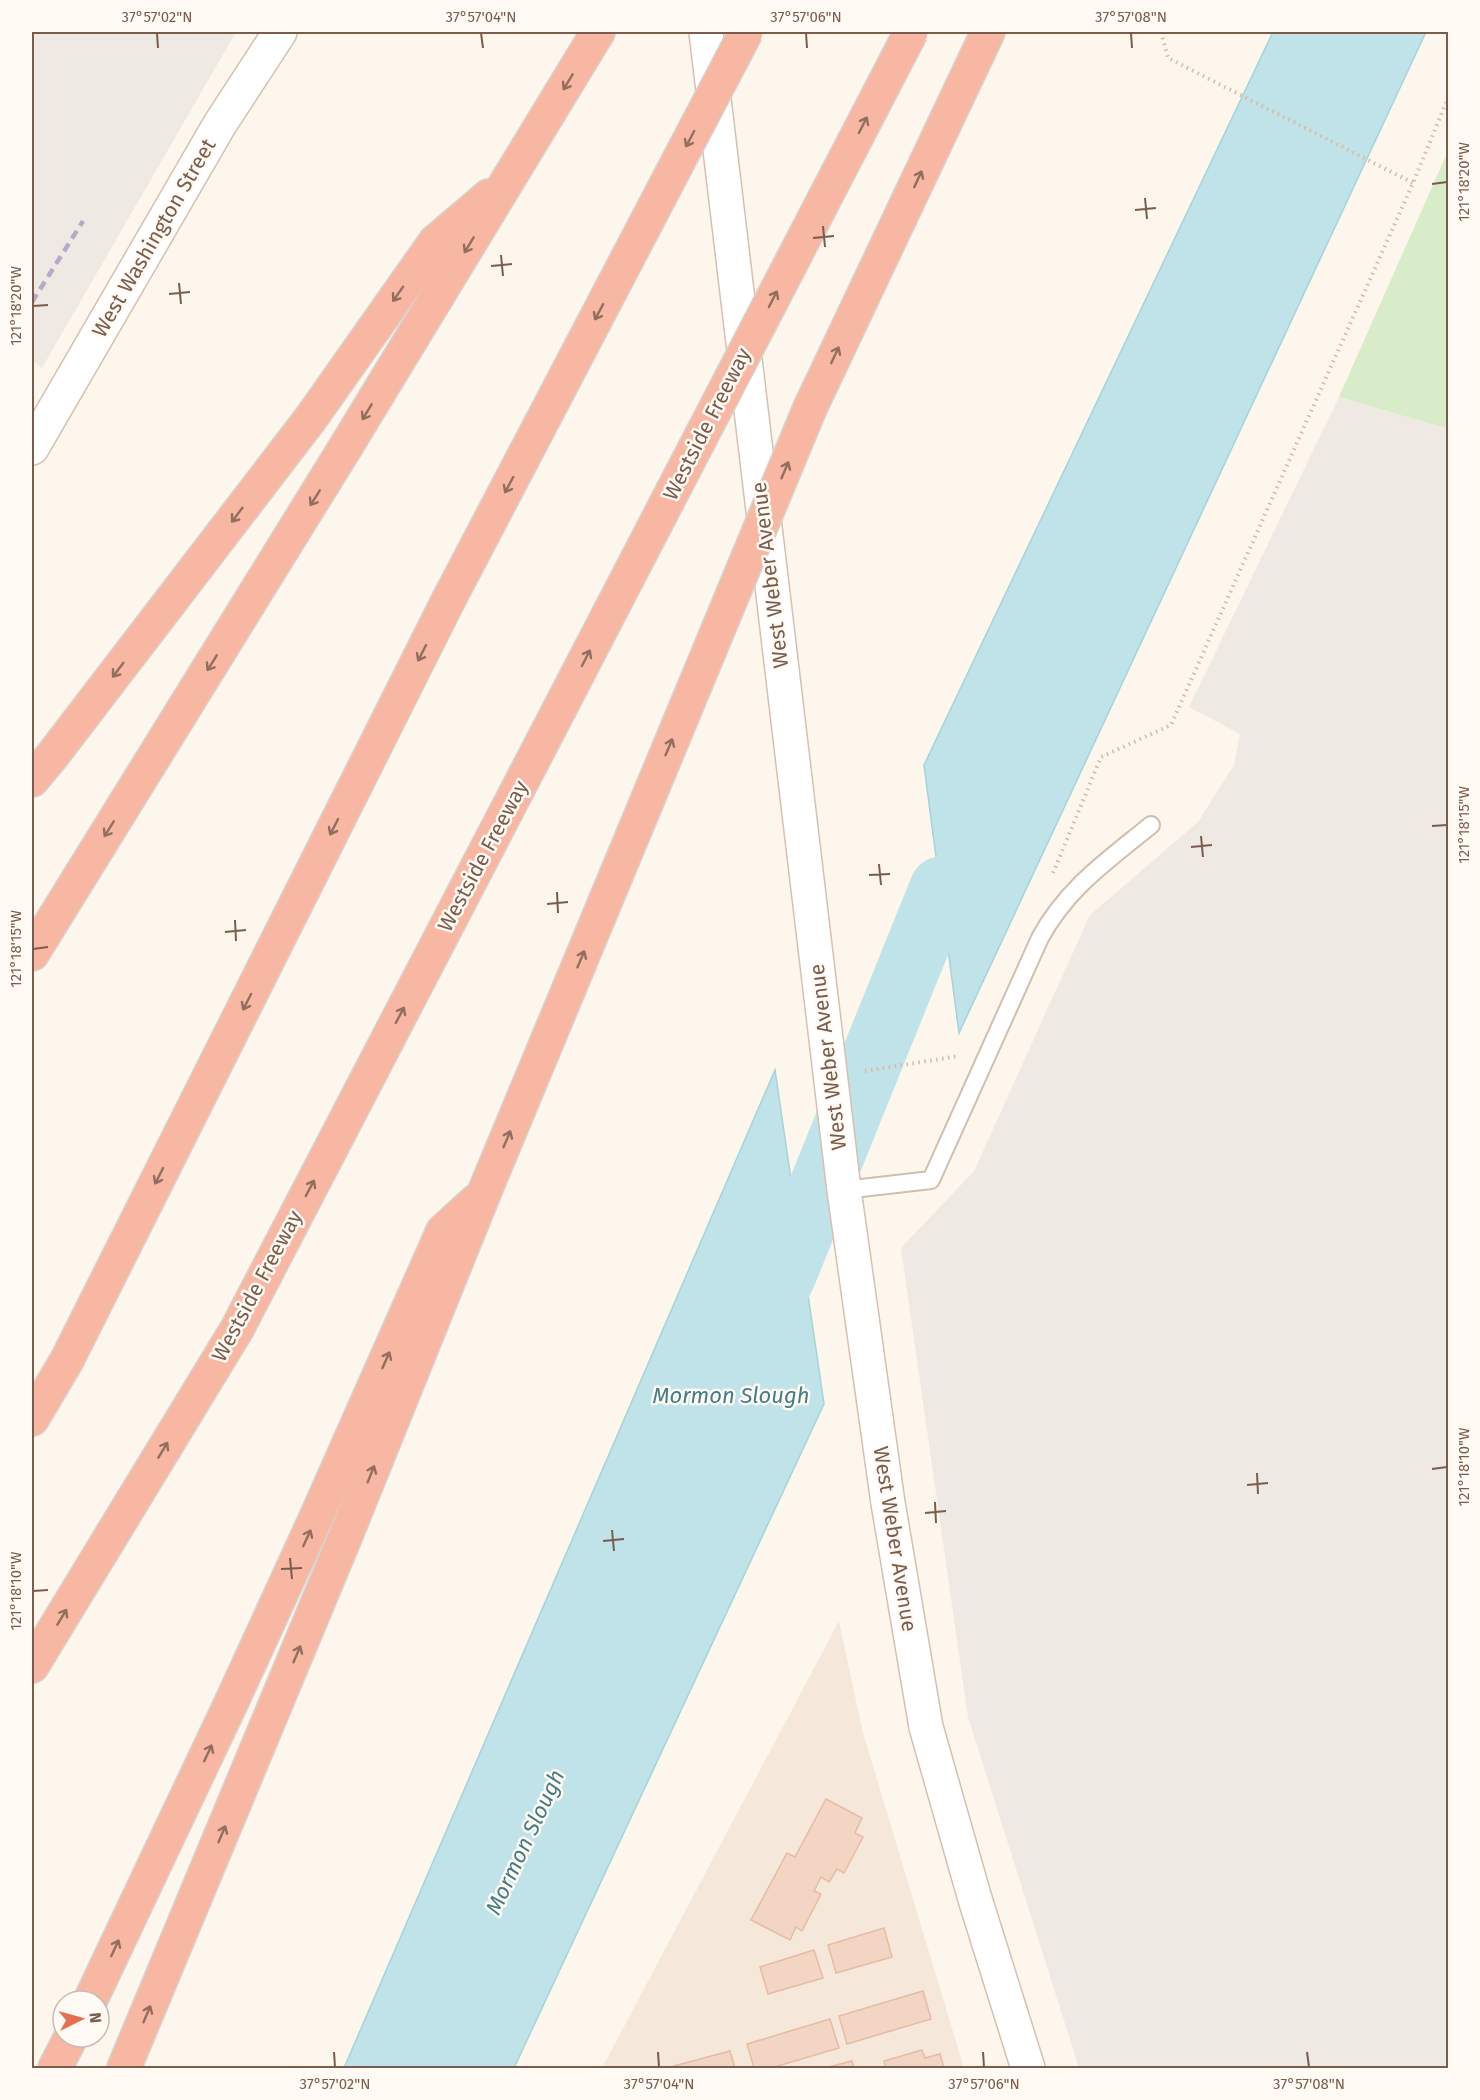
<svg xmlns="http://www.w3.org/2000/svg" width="1480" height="2100" viewBox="0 0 1480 2100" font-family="'Fira Sans',sans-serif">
  <rect width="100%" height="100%" fill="#fdf6ec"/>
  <path fill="#f5e8da" d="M839,1621L863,1733L964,2068H602Z"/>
  <g fill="#efe9e4">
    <path d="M32,32H236L42,368L32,361Z"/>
    <path d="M1339,397L1438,426L1448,427V2068H1079L968,1717L901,1248L974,1171L1090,915L1198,822L1234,765L1240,734L1189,707Z"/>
  </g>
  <path fill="#d8ecc9" d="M1448,151V427L1438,426L1339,397Z"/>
  <g fill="#bfe3e8" stroke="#a5d3da" stroke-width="1.5">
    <path d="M1273,32H1426L959,1033L924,765Z"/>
    <path d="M775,1070L824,1404L514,2068H344Z"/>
  </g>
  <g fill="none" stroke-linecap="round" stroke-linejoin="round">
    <path stroke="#bfe3e8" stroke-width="63" d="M765,1317L786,1272L941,888"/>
  </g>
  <g fill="#f3d5c3" stroke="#e6bba3" stroke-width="1.5">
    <path d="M826,1799L862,1818L855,1833L863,1837L844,1873L837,1869L829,1882L821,1877L814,1891L821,1894L802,1931L796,1927L790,1940L751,1920L787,1853L795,1857Z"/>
    <path d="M884,1928L892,1957L836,1973L828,1945Z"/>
    <path d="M814,1950L823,1978L768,1994L760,1967Z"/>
    <path d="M923,1991L931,2019L847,2044L839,2016Z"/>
    <path d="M830,2019L839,2048L771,2068H754L747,2044Z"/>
    <path d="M922,2050L925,2058L940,2054L944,2068H886L884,2061Z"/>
    <path d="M730,2051L735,2068H675L674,2066Z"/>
    <path d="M852,2061L854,2068H825Z"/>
  </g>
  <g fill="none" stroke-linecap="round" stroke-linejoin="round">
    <g stroke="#d1beb0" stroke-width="20">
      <path id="lane" d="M844,1190L931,1180L1040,938C1067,888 1108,860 1151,825"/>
    </g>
    <g stroke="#d6c0b0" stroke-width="36">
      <g id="secondary">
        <path d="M706,32L844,1190L888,1503L926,1727L975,1899L1028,2068"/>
        <path d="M32,448L220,124L280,32"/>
      </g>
    </g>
    <g stroke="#dad1cd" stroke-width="36">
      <g id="highway">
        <path d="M810,408L988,32"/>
        <path d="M32,780L52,756L311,418L435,242L489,196"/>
        <path d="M32,954L345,448L598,32"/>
        <path d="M32,1419L67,1360L448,601"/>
        <path d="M32,1666L237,1329L559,710"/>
        <path d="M90,2001L232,1701L315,1520L443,1231L476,1201"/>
        <path d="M55,2068L71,2037"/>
        <path d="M124,2068L346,1535L484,1193L647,801"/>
      </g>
    </g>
    <g stroke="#d9b8a5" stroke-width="4" stroke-dasharray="1.5 4.5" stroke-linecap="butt">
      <path d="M1161,32L1168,58L1413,183"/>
      <path d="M1053,873L1101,757L1171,725L1413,183L1448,98"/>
      <path d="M865,1071L959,1056"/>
    </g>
    <use href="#lane" stroke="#fff" stroke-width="16"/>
    <use href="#secondary" stroke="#fff" stroke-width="33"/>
    <use href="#highway" stroke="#f7b7a3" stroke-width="33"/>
    <path stroke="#b9a8c9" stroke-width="4.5" stroke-dasharray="9 6" stroke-linecap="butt" d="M32,302L83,221"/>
    <g stroke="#dad1cd" stroke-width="36" stroke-linecap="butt">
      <g id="highway-bridge">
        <path d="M448,601L746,32"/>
        <path d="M559,710L911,32"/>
        <path d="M647,801L810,408"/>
      </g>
    </g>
    <use href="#highway-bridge" stroke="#f7b7a3" stroke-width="33"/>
  </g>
  <defs><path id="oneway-shaft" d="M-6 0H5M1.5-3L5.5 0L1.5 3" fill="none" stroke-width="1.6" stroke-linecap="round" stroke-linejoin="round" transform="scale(1.5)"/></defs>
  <g stroke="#936e5e">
    <use href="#oneway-shaft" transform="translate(568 82) rotate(121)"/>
    <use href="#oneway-shaft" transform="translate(863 125) rotate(-63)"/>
    <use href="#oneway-shaft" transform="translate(690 139) rotate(118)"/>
    <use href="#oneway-shaft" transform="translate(918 179) rotate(-65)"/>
    <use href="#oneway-shaft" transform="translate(469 245) rotate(121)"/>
    <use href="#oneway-shaft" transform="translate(398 294) rotate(125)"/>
    <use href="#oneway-shaft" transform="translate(773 299) rotate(-63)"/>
    <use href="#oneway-shaft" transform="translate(599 312) rotate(118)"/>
    <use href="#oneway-shaft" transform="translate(835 355) rotate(-65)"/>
    <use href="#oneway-shaft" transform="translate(367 412) rotate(121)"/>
    <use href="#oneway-shaft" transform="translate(785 470) rotate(-67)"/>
    <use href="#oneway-shaft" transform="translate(509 485) rotate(118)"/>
    <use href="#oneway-shaft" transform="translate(315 498) rotate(122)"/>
    <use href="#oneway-shaft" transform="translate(237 515) rotate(127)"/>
    <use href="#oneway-shaft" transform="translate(422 653) rotate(117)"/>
    <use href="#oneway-shaft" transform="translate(586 658) rotate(-63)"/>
    <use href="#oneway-shaft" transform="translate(212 663) rotate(122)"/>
    <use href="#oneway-shaft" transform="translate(118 670) rotate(127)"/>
    <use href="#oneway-shaft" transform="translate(669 747) rotate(-67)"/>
    <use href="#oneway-shaft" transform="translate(334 827) rotate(117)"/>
    <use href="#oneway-shaft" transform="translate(109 829) rotate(122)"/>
    <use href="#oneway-shaft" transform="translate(581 959) rotate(-67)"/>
    <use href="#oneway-shaft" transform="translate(247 1002) rotate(117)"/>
    <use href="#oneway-shaft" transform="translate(400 1015) rotate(-62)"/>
    <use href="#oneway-shaft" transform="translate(507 1139) rotate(-67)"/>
    <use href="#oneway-shaft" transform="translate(159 1176) rotate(117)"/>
    <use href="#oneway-shaft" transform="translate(310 1188) rotate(-62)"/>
    <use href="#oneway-shaft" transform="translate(386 1360) rotate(-66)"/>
    <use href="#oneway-shaft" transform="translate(163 1450) rotate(-59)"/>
    <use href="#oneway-shaft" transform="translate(371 1474) rotate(-68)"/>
    <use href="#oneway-shaft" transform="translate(307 1538) rotate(-65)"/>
    <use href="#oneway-shaft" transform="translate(62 1617) rotate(-59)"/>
    <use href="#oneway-shaft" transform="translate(297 1654) rotate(-67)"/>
    <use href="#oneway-shaft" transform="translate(208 1753) rotate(-65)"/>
    <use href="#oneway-shaft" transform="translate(222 1834) rotate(-67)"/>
    <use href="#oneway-shaft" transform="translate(115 1948) rotate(-65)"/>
    <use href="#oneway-shaft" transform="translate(147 2014) rotate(-67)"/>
  </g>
  <path fill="none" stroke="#7a5c4d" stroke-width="2" d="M157,33L158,48M481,33L483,48M806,33L807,48M1131,33L1132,48M1432,184L1447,182M1145,198L1147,219M1135,210L1156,208M823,226L825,247M813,238L834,236M501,255L503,276M491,266L512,264M179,283L181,304M169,294L190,292M33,306L48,305M1432,826L1447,825M1201,836L1203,857M1191,847L1212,845M879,864L881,885M869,875L890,874M557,892L558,913M547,904L568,902M235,920L236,941M225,932L246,930M33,949L48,947M1432,1469L1447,1467M1257,1473L1258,1494M1247,1485L1268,1483M935,1502L936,1523M925,1513L946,1511M612,1530L614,1551M603,1541L624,1539M290,1558L292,1579M281,1569L302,1568M33,1591L48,1590M334,2052L335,2067M658,2052L659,2067M983,2052L984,2067M1307,2052L1309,2067"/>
  <g text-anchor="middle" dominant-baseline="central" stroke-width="5" stroke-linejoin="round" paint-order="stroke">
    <g font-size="21" fill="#7a5c4d" stroke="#fffaf3">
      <text transform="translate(154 238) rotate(-60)">West Washington Street</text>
      <text transform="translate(707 424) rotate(-63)">Westside Freeway</text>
      <text transform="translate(770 575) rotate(-97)">West Weber Avenue</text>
      <text transform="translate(483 856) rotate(-62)">Westside Freeway</text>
      <text transform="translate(828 1057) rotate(-97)">West Weber Avenue</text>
      <text transform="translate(257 1286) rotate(-62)">Westside Freeway</text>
      <text transform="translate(895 1539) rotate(81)">West Weber Avenue</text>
    </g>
    <g font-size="22" font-style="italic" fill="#437c86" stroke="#fffaf3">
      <text x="731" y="1395">Mormon Slough</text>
      <text transform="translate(525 1842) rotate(-65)">Mormon Slough</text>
    </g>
  </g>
  <rect width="1480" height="2100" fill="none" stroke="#fffaf3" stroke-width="66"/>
  <g transform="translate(81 2019) rotate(85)"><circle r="28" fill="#fffaf3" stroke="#cabbb1" stroke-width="1.5"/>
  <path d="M0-4.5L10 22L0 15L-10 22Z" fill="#e76f51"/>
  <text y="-9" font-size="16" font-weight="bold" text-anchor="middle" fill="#7a5c4d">N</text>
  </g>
  <rect x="33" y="33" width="1414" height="2034" fill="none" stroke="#7a5c4d" stroke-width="2"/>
  <g font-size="15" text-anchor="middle" fill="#7a5c4d">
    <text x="157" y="22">37°57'02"N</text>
    <text x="481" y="22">37°57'04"N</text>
    <text x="806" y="22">37°57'06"N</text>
    <text x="1131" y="22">37°57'08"N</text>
    <text transform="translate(1464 182) rotate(-90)" y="5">121°18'20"W</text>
    <text transform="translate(16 306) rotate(-90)" y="5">121°18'20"W</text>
    <text transform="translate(1464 825) rotate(-90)" y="5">121°18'15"W</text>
    <text transform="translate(16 949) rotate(-90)" y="5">121°18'15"W</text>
    <text transform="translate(1464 1467) rotate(-90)" y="5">121°18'10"W</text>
    <text transform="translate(16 1591) rotate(-90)" y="5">121°18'10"W</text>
    <text x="335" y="2089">37°57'02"N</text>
    <text x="659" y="2089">37°57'04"N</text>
    <text x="984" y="2089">37°57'06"N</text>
    <text x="1309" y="2089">37°57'08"N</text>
  </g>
</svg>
